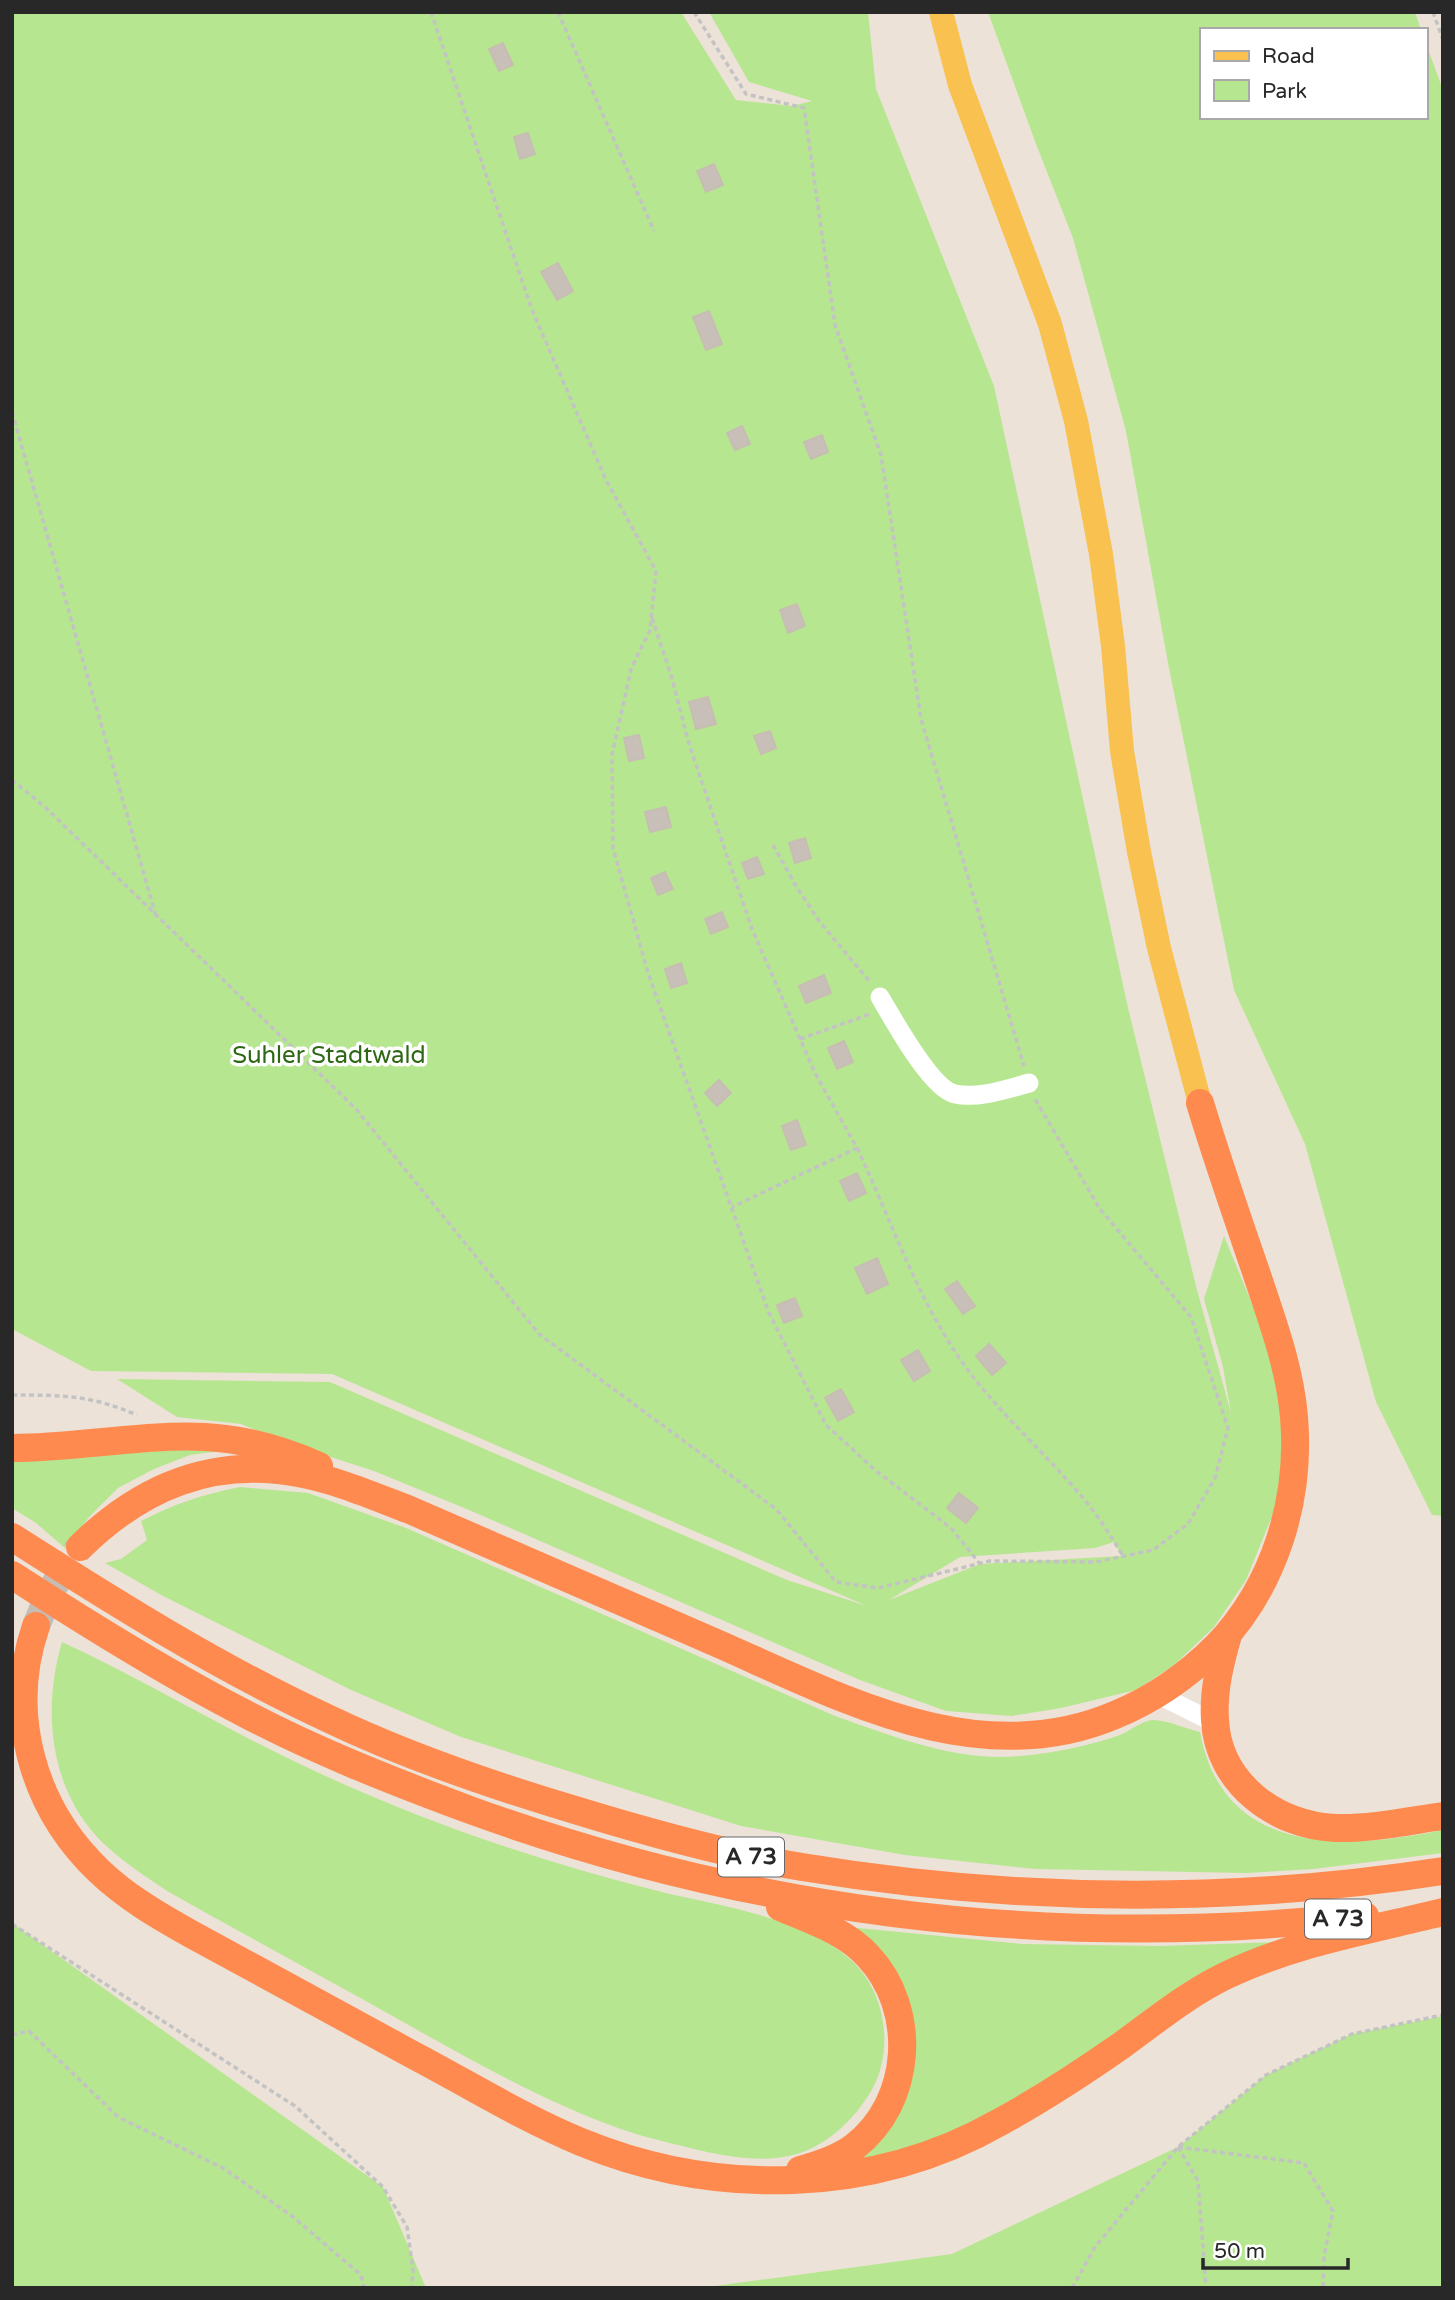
<svg xmlns="http://www.w3.org/2000/svg" width="1455" height="2300" viewBox="0 0 1455 2300" font-family="'Varela Round',sans-serif">
  <rect width="100%" height="100%" fill="#ece2d8"/>
  <g fill="#b7e691" fill-rule="evenodd">
    <path d="M12,12H681L736,100L792,106L812,101L749,82L709,12H868L876,89L994,386L1128,1008L1197,1290L1231,1413L1223,1367L1204,1299L1224,1236L1275,1360L1282,1387L1281,1477L1275,1509L1246,1580L1214,1627L1173,1666L1136,1690L1061,1708L1012,1716L946,1711L860,1680L469,1510L374,1471L287,1443L241,1424L177,1417L117,1379L330,1382L787,1580L867,1606L332,1374L91,1371L12,1329ZM1114,1542L1122,1556L980,1564L889,1600L960,1557L1095,1548Z"/>
    <path d="M988,12H1415L1421,30H1201V117H1425V41L1443,90V1516L1432,1515L1376,1402L1305,1144L1234,990L1168,663L1126,431L1073,238L1036,144Z"/>
    <path d="M235,1449L190,1455L154,1469L118,1488L89,1517L66,1549L36,1523L12,1508V1461L165,1450Z"/>
    <path d="M240,1487L308,1493L406,1528L835,1716C895,1737 956,1762 1021,1756C1054,1753 1088,1746 1120,1735C1130,1731 1143,1720 1153,1720C1168,1720 1186,1729 1200,1732C1223,1857 1345,1850 1443,1830V1853L1313,1869L1247,1873L1035,1869L905,1855L741,1826L461,1737L351,1690L163,1596L105,1563L121,1559L147,1540L141,1521C174,1504 204,1494 240,1487Z"/>
    <path d="M62,1642C144,1680 221,1727 302,1765C415,1819 537,1861 658,1891C718,1906 805,1917 851,1960C888,1994 896,2057 866,2099C850,2123 826,2145 797,2154C763,2164 723,2156 690,2148C667,2142 643,2137 621,2129C531,2097 447,2046 364,2000C298,1964 233,1928 167,1891C145,1876 122,1861 103,1843C49,1790 42,1710 62,1642Z"/>
    <path d="M12,1923L383,2187L426,2288H12Z"/>
    <path d="M847,1927L1022,1944L1159,1946L1277,1942L1076,2070L936,2143L843,2163L908,2055Z"/>
    <path d="M1443,2016V2288H700L952,2254L1178,2147L1266,2075L1352,2034Z"/>
  </g>
  <g fill="#c7bfb8" stroke="#c7beb2" stroke-width="2">
    <path d="M503,43L513,65L499,71L489,49Z"/>
    <path d="M528,133L535,154L520,159L514,137Z"/>
    <path d="M714,164L723,185L706,192L697,171Z"/>
    <path d="M558,263L573,291L557,300L541,272Z"/>
    <path d="M709,311L722,344L706,350L693,317Z"/>
    <path d="M742,426L750,444L735,450L727,433Z"/>
    <path d="M822,435L828,452L811,459L804,442Z"/>
    <path d="M797,604L805,626L788,633L780,610Z"/>
    <path d="M708,697L716,724L696,729L689,702Z"/>
    <path d="M770,731L776,748L761,754L754,736Z"/>
    <path d="M639,735L644,758L629,761L624,738Z"/>
    <path d="M666,807L671,827L650,832L645,812Z"/>
    <path d="M805,838L811,858L795,863L789,843Z"/>
    <path d="M757,857L764,874L748,879L742,863Z"/>
    <path d="M665,872L673,889L658,895L651,878Z"/>
    <path d="M722,912L728,927L711,934L705,919Z"/>
    <path d="M681,963L687,983L671,988L665,969Z"/>
    <path d="M824,975L831,993L806,1003L799,986Z"/>
    <path d="M844,1041L853,1062L837,1069L828,1048Z"/>
    <path d="M719,1080L731,1093L717,1106L705,1093Z"/>
    <path d="M797,1120L806,1145L791,1150L782,1126Z"/>
    <path d="M857,1173L866,1193L849,1201L840,1181Z"/>
    <path d="M877,1258L888,1284L867,1294L855,1268Z"/>
    <path d="M957,1281L975,1306L963,1314L945,1289Z"/>
    <path d="M795,1298L802,1316L784,1323L777,1305Z"/>
    <path d="M989,1344L1006,1363L992,1375L976,1356Z"/>
    <path d="M918,1350L930,1371L914,1381L901,1360Z"/>
    <path d="M841,1389L854,1412L838,1421L825,1398Z"/>
    <path d="M959,1493L978,1508L966,1523L947,1508Z"/>
  </g>
  <g fill="none" stroke-linecap="round" stroke-linejoin="round">
    <path stroke="#c5bdb5" stroke-width="28" stroke-dasharray="28 14" stroke-linecap="butt" d="M36,1626L50,1592L78,1549"/>
    <g stroke="#c3c3c3" stroke-width="3.5" stroke-dasharray="5 3.5" stroke-linecap="butt">
      <path d="M431,12L532,310L606,480L656,571L650,630L631,669L612,755L613,848L648,973L769,1313L826,1425L875,1470L951,1528L980,1564"/>
      <path d="M558,12L654,231"/>
      <path d="M694,12L746,94L804,108L835,325L881,455L921,719L1024,1066"/>
      <path d="M1433,12L1443,40"/>
      <path d="M12,412L155,913"/>
      <path d="M652,618L671,675L689,744L752,929L815,1073L857,1148L732,1207"/>
      <path d="M12,780L45,807L356,1109L539,1334L776,1509L836,1582L878,1588L990,1561L1096,1562L1153,1550L1188,1524L1215,1478L1228,1428L1191,1317L1100,1209L1035,1099"/>
      <path d="M773,845L796,886L819,921L871,983"/>
      <path d="M800,1039L870,1014"/>
      <path d="M857,1148C891,1219 915,1294 960,1359C993,1407 1039,1447 1077,1491C1095,1511 1109,1533 1123,1556"/>
      <path d="M12,1395C61,1395 91,1395 137,1415"/>
      <path d="M12,1924L295,2106L383,2187L407,2227L413,2270L412,2288"/>
      <path d="M12,2035L29,2031L118,2117L223,2168L292,2216L361,2275L364,2288"/>
      <path d="M1178,2147L1304,2163L1333,2211L1324,2256L1323,2288"/>
      <path d="M1178,2147L1198,2181L1206,2288"/>
      <path d="M1072,2288L1095,2247L1178,2147L1266,2075L1352,2034L1443,2015"/>
    </g>
    <g stroke="#fff" stroke-width="19">
      <path d="M880,997C893,1019 931,1089 955,1094C978,1099 1007,1089 1029,1083"/>
      <path d="M1157,1694L1215,1723"/>
    </g>
    <path stroke="#f9c150" stroke-width="24" d="M941,12L960,85L1050,324L1076,421L1101,554L1113,646L1122,751L1139,852L1159,948L1200,1103"/>
    <g stroke="#ff8a50" stroke-width="28">
      <path d="M12,1448C77,1448 141,1434 205,1437C245,1439 283,1450 319,1466"/>
      <path d="M12,1537C114,1602 217,1667 327,1718C406,1756 491,1785 575,1810C650,1833 725,1854 802,1867C1014,1902 1230,1904 1443,1871"/>
      <path d="M80,1547C141,1487 212,1457 298,1473C337,1480 373,1496 410,1510C508,1553 607,1595 705,1638C833,1693 974,1775 1115,1715C1154,1699 1187,1676 1217,1646C1275,1585 1301,1500 1294,1417C1290,1367 1271,1317 1255,1269C1236,1214 1217,1159 1200,1103"/>
      <path d="M12,1575C86,1623 161,1670 240,1711C313,1750 392,1781 470,1810C759,1915 1058,1950 1365,1916"/>
      <path d="M36,1626C6,1713 32,1807 99,1871C126,1897 159,1916 191,1934C266,1975 341,2015 415,2056C470,2085 523,2118 581,2142C715,2197 872,2195 1000,2122C1042,2099 1082,2073 1122,2045C1155,2021 1188,1994 1225,1976C1293,1943 1370,1930 1443,1912"/>
      <path d="M1228,1635C1220,1663 1213,1691 1215,1720C1218,1783 1276,1826 1336,1828C1371,1829 1408,1821 1443,1816"/>
      <path d="M780,1907C811,1920 845,1931 868,1956C918,2009 913,2102 854,2147C838,2159 819,2165 800,2170"/>
    </g>
  </g>
  <g text-anchor="middle" dominant-baseline="central" stroke-width="7" stroke-linejoin="round" paint-order="stroke">
    <g fill="#fff" stroke="#686868" stroke-width="2">
      <rect x="718" y="1837.5" width="66" height="39" rx="5"/>
      <rect x="1305" y="1899.5" width="66" height="39" rx="5"/>
    </g>
    <g font-size="23" font-weight="bold" fill="#282828">
      <text x="751" y="1857">A 73</text>
      <text x="1338" y="1919">A 73</text>
    </g>
    <g font-size="24" fill="#2f6815" stroke="#fff">
      <text x="329" y="1055">Suhler Stadtwald</text>
    </g>
  </g>
  <rect width="1455" height="2300" fill="none" stroke="#282828" stroke-width="28"/>
  <rect x="1200" y="28" width="228" height="91" fill="#ffffff" stroke="#a9a9a9" stroke-width="2"/>
  <rect x="1214" y="51" width="35" height="10" fill="#f9c150" stroke="#a9a9a9" stroke-width="2"/>
  <text x="1262" y="63" font-size="21" fill="#282828">Road</text>
  <rect x="1214" y="80" width="35" height="21" fill="#b7e691" stroke="#a9a9a9" stroke-width="2"/>
  <text x="1262" y="98" font-size="21" fill="#282828">Park</text>
  <path d="M1203 2258v10h145v-10" fill="none" stroke="#282828" stroke-width="3.5"/>
  <text x="1214" y="2258" font-size="21" fill="#282828" stroke="#ffffff" stroke-width="5" paint-order="stroke">50 m</text>
</svg>
